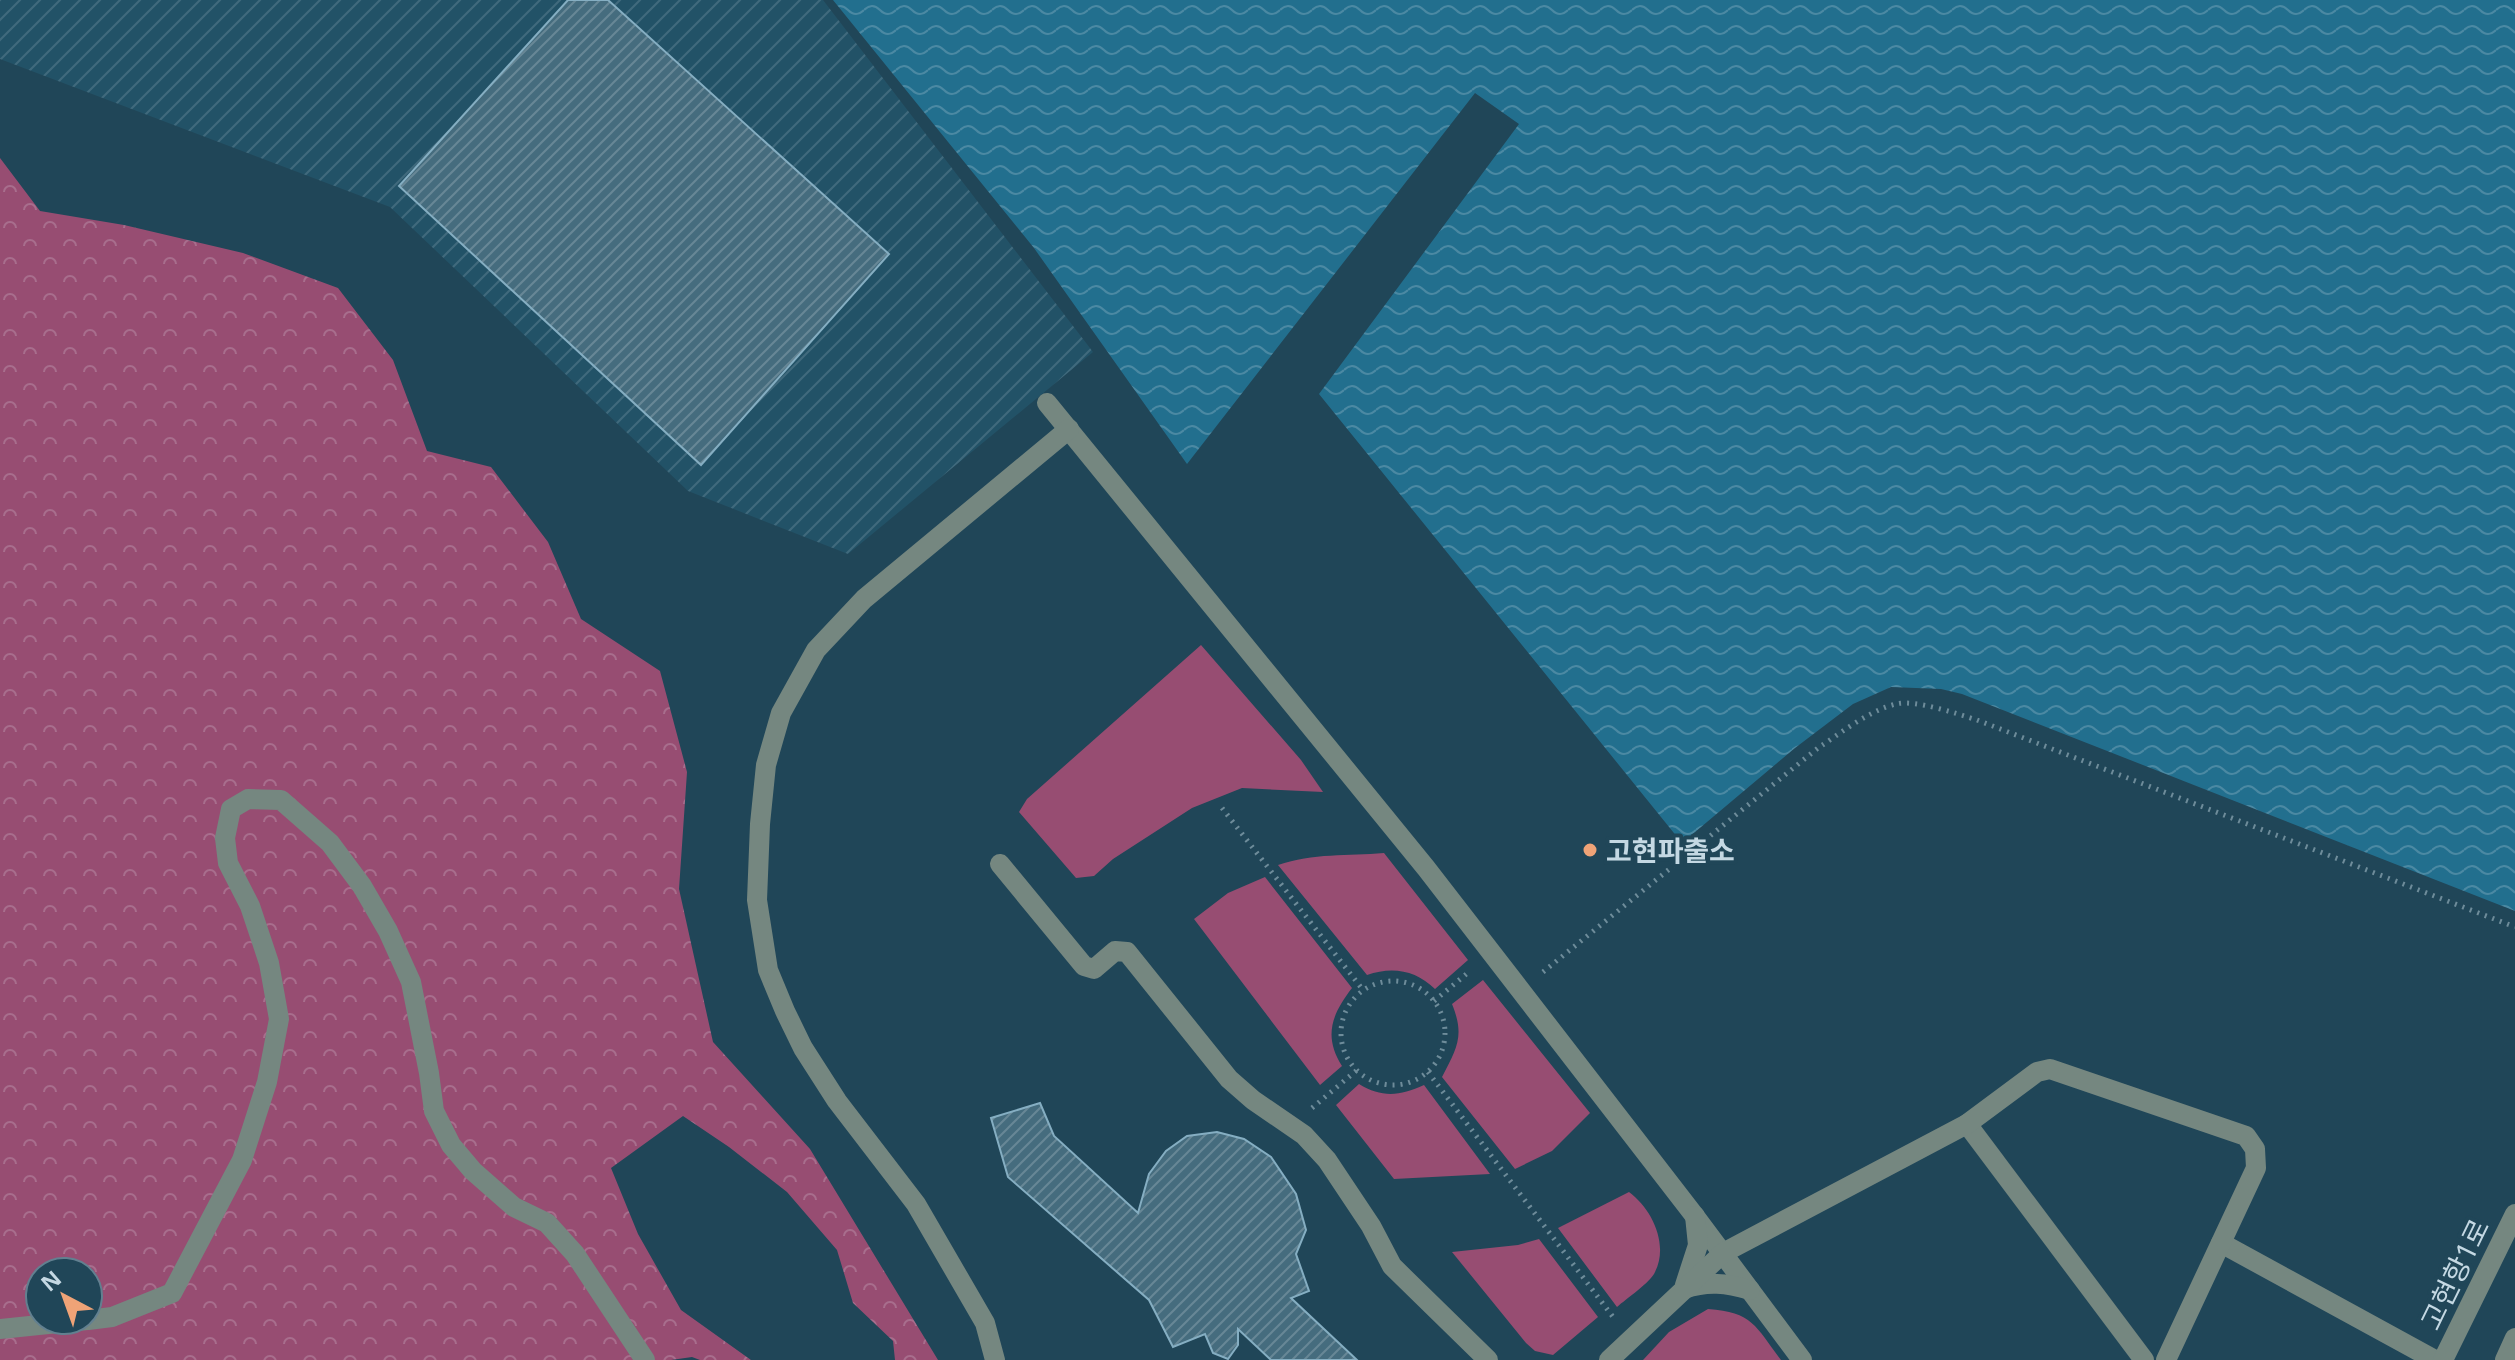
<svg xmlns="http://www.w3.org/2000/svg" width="2515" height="1360" viewBox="0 0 2515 1360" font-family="'Noto Sans','Noto Sans KR',sans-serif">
  <defs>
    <pattern id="industrial-furrows" width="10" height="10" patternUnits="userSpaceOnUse" patternTransform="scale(2)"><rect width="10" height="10" fill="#225267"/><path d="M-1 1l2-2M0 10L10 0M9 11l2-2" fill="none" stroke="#406a7d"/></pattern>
    <pattern id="forest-crowns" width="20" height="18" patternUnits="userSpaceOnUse" patternTransform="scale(2)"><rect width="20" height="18" fill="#974d72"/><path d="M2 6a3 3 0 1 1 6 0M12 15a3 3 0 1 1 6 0" fill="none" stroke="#a86e8d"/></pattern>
    <pattern id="water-waves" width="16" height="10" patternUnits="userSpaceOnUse" patternTransform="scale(2)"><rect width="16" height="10" fill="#226f8e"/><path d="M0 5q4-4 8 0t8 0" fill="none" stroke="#4b89a3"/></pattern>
    <pattern id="building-hatch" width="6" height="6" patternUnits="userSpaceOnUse" patternTransform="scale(2)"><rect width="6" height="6" fill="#456c7e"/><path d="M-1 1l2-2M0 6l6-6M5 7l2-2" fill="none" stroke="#678796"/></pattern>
  </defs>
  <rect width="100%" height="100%" fill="#204658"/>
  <path fill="url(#industrial-furrows)" d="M0,0H823L1093,352L848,554L688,491L390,207L0,59Z"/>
  <g fill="#974d72">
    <path d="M1201,645L1301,760L1323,792L1242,788L1192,808L1113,859L1094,876L1076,878L1019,812L1027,799Z"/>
    <path d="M1384,853L1468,960L1435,989C1416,970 1392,966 1367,975L1278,865C1313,853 1348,856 1384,853Z"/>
    <path d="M1265,877L1352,988C1332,1014 1323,1036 1342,1066L1320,1085L1194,919L1228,893Z"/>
    <path d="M1483,980L1590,1113L1552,1151L1515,1169L1442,1077C1457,1048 1465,1036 1452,1004Z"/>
    <path d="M1359,1084C1382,1098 1400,1096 1424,1085L1490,1174L1394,1179L1336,1105Z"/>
    <path d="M1629,1192C1652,1209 1669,1244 1655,1272C1651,1282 1626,1299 1617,1307L1558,1228Z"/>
    <path d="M1539,1239L1598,1317L1553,1355L1535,1351L1526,1343L1452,1252L1518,1245Z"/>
    <path d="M1708,1309C1753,1312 1756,1327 1781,1360H1643L1669,1332Z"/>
  </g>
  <path fill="url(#forest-crowns)" fill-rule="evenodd" d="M0,158L40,211L124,225L243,253L338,288L393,360L427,451L491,467L548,542L581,619L660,671L687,772L679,889L713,1042L810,1149L938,1360H895L893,1341L853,1303L837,1250L787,1192L729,1147L683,1116L611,1168L638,1234L681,1310L751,1360H700L692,1357L671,1360H0ZM40,1272H88V1320H40Z"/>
  <path fill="url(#water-waves)" d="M833,0H2515V911L1962,694L1941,689L1891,687L1853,704L1795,748L1682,843L1319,394L1519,124L1475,93L1187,464L1034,248Z"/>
  <g fill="url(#building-hatch)" stroke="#85aec2" stroke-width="2">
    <path d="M568,0H608L889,254L701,465L399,186Z"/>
    <path d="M1040,1103L1054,1136L1138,1213L1149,1174L1166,1151L1187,1136L1217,1132L1244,1139L1271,1157L1296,1194L1306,1230L1296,1254L1309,1291L1291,1298L1357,1360H1271L1238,1329V1345L1228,1359L1213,1353L1205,1334L1173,1347L1149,1300L1008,1177L991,1118Z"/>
  </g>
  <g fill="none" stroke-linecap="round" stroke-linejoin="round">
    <g stroke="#6e8c9a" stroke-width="5" stroke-dasharray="2 6" stroke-linecap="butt">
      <path d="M1222,808L1363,990"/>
      <path d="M1543,972L1818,748C1841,733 1868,711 1896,704C1914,699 1958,714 1977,720L2515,927"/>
      <circle cx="1393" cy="1033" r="52"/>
      <path d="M1434,1001L1470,971"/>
      <path d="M1428,1072L1613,1317"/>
      <path d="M1312,1108L1357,1070"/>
    </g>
    <g stroke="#758780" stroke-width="20">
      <path d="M1047,403L1426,868L1694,1215L1802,1360"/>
      <path d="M1000,864L1084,966L1094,969L1115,951L1127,952L1229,1079L1253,1100L1304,1135L1327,1160L1371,1226L1392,1266L1488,1360"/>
      <path d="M1967,1124L2144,1360"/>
      <path d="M2221,1243L2435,1360"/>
      <path d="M1685,1285L1698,1245L1695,1216"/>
      <path d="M1684,1289C1707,1281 1727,1283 1750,1290"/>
      <path d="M88,1320L112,1317L172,1293L242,1160L267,1082L279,1019L269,963L250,906L228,863L225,838L231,809L248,799L281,800L330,843L362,886L388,931L411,982L429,1073L434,1111L451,1145L473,1171L514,1207L547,1223L575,1254L645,1360"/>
      <path d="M0,1329L87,1320"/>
      <path d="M995,1360L985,1323L916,1204L837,1101L803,1048L785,1011L768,970L757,900L760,824L766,765L781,713L816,650L864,599L1069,429"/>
      <path d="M1609,1360L1723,1253L1967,1124L2037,1072L2050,1069L2246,1136L2255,1149L2256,1168L2166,1360"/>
      <path d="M2443,1360L2515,1214"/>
      <path d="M2505,1360L2515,1338"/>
    </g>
  </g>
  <circle fill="#efa377" stroke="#204658" stroke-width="3" cx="1590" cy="850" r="8"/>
  <g text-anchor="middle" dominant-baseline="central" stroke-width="8" stroke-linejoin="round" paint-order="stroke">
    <g font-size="28" font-weight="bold" fill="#c4d8e3" stroke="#204658" text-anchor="start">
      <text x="1606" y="850">고현파출소</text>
    </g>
    <g font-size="28" fill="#c4d8e3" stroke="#204658">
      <text transform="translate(2454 1274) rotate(-64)">고현항1로</text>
    </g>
  </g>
  <g transform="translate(64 1296) rotate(319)"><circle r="38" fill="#204658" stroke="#628090" stroke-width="2"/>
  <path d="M0-6L14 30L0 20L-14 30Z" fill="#efa377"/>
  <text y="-12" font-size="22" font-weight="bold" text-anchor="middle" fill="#c4d8e3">N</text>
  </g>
</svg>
